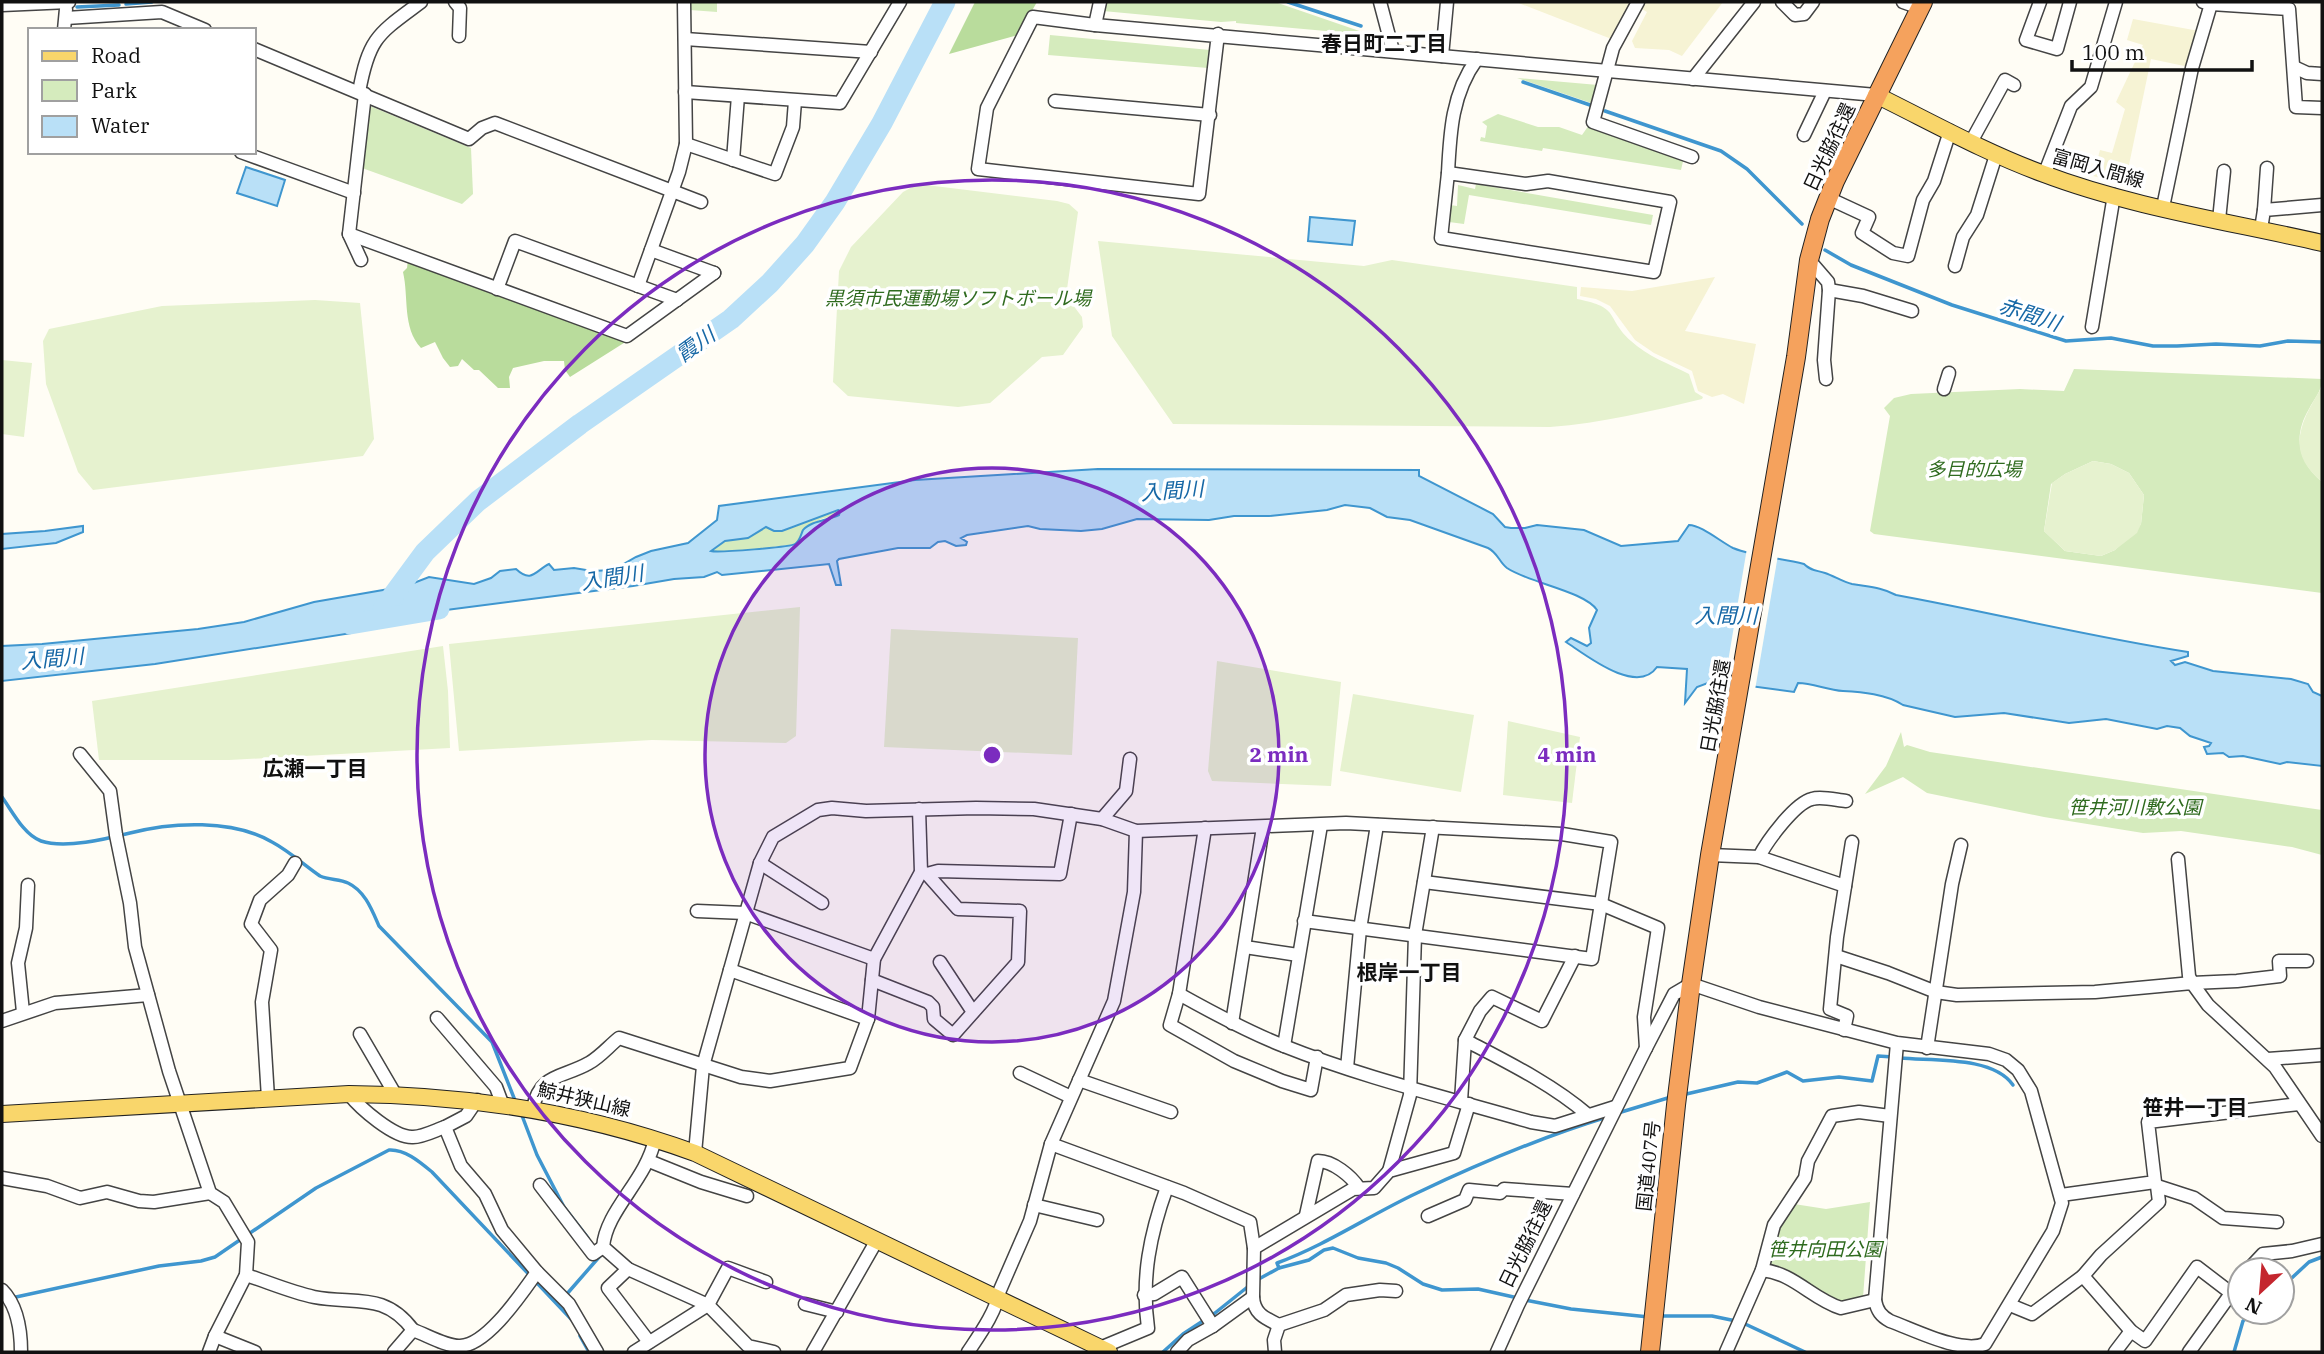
<svg xmlns="http://www.w3.org/2000/svg" width="2324" height="1354" viewBox="0 0 2324 1354" font-family="'IBM Plex Serif','Noto Sans JP',serif">
  <rect width="100%" height="100%" fill="#fffdf5"/>
  <g fill="#f6f3d4">
    <path d="M1516,2H1635L1614,40Z"/>
    <path d="M1640,2H1723L1682,56L1669,50L1635,48L1632,41L1647,12L1637,6Z"/>
    <path d="M2133,19L2199,31L2189,67L2151,59L2125,184L2093,176L2100,150L2112,153L2125,109L2116,102L2143,45L2127,40Z"/>
    <path d="M1715,277L1685,331L1756,344L1744,404L1723,394L1712,397L1698,391L1692,371L1654,353L1635,340L1610,306L1596,299L1580,296L1581,287L1632,291Z"/>
  </g>
  <g fill="#d5ebbd" fill-rule="evenodd">
    <path d="M690,2H717V12L690,10Z"/>
    <path d="M1105,2H1275L1371,35L1236,23V21L1221,22L1103,11Z"/>
    <path d="M1050,35L1210,50L1208,68L1048,55Z"/>
    <path d="M1517,78L1598,85L1594,104Z"/>
    <path d="M370,106L471,148L473,194L462,204L362,168Z"/>
    <path d="M1498,114L1538,127H1559L1582,135L1589,125L1684,157L1681,170L1543,148L1542,151L1480,141L1481,137L1485,138L1487,126L1482,122Z"/>
    <path d="M1476,184L1653,215L1651,225L1469,195L1464,224L1449,222L1450,205L1457,206L1458,185L1475,189Z"/>
    <path d="M2074,369L2322,379C2322,391 2314,399 2309,409C2292,437 2299,463 2322,482V593L1874,534L1870,531L1890,416L1884,408L1894,398L1911,394L2020,389L2064,391ZM2093,461L2111,464L2129,473L2144,495L2141,524L2115,550L2101,556L2065,551L2044,531L2051,484L2065,474Z"/>
    <path d="M838,510H841L838,515L821,519L804,529L796,544L737,552L711,551L725,541L748,538L766,527L810,519Z"/>
    <path d="M1901,732L1904,747L1907,745L1930,752L2322,810V855L2292,847L2181,831L2143,833L2044,817L1927,793L1903,777L1865,794L1886,766Z"/>
    <path d="M1870,1202L1863,1298L1838,1303L1768,1268L1778,1227L1794,1204L1826,1209Z"/>
  </g>
  <g fill="#b9dc9c">
    <path d="M975,2H1037L1018,35L949,54Z"/>
    <path d="M408,260L627,341L570,377L565,370L564,361H544L513,368L509,377L510,388H498L479,370H474L462,359L458,366L450,367L443,358L435,342L421,348C402,327 409,298 403,272L407,268Z"/>
  </g>
  <g fill="#e6f2cf">
    <path d="M918,184L1057,201L1069,204L1078,212L1066,296L1082,317L1083,327L1063,355L1042,357L990,403L958,407L848,396L833,382L839,271L851,247L903,192Z"/>
    <path d="M1098,241L1364,266L1392,260L1577,287V299C1622,308 1604,316 1631,341C1647,356 1669,364 1689,374L1695,392L1703,397L1702,399C1652,411 1602,423 1550,427L1173,424L1112,336Z"/>
    <path d="M315,300L360,303L374,439L363,456L93,490L78,472L46,384L43,341L49,329L162,306Z"/>
    <path d="M2,360L32,363L24,437L2,434Z"/>
    <path d="M2322,387V482C2285,452 2300,422 2322,387Z"/>
    <path d="M2093,461L2111,464L2129,473L2144,495L2141,524L2137,533L2115,550L2101,556L2065,551L2044,531L2052,483L2065,474Z"/>
    <path d="M800,607L796,736L786,743L652,740L459,751L449,644Z"/>
    <path d="M891,629L1078,638L1072,755L884,747Z"/>
    <path d="M443,646L448,691L450,748L229,760H99L92,701Z"/>
    <path d="M1217,661L1341,682L1331,786L1212,781L1208,771Z"/>
    <path d="M1353,694L1474,715L1461,792L1340,771Z"/>
    <path d="M1508,721L1580,737L1572,803L1503,795Z"/>
  </g>
  <g fill="#b9e0f7" stroke="#3f96cf" stroke-width="2" fill-rule="evenodd">
    <path d="M246,167L285,180L277,206L237,193Z"/>
    <path d="M1310,217L1355,221L1352,245L1308,241Z"/>
    <path d="M1098,469L1419,470V476L1493,514L1505,527L1511,528H1525L1537,525L1584,530L1621,546L1678,541L1689,525C1701,525 1721,542 1733,548C1755,557 1781,558 1804,564C1811,571 1816,570 1825,573C1834,576 1843,582 1852,584C1868,587 1881,587 1896,595C1994,613 2090,637 2188,652V656L2171,661L2175,665L2185,662L2213,671L2291,679L2308,684L2313,692L2322,696V766L2287,762L2280,764L2243,756L2229,757L2223,753L2207,754L2204,747L2209,746L2211,743L2190,736L2180,728L2167,726L2157,729L2106,719L2069,723L2004,713L1955,717L1903,705C1886,694 1862,692 1843,691C1827,690 1813,683 1798,683L1794,692L1713,681L1697,687L1685,703L1687,669L1657,667C1637,696 1586,655 1566,642L1571,638L1587,646L1591,643L1589,628L1597,610C1584,591 1529,583 1507,568C1499,562 1498,553 1488,548L1410,520L1387,517L1370,508L1345,505L1327,510L1269,516H1234L1209,520L1137,519L1102,529L1081,531L1040,529L1028,526L967,535L961,538L967,542L966,545L956,546L945,541L938,542L930,548H898L839,559L837,561L841,585H836L829,564L722,575L717,572L704,577L674,579L633,586L392,617L356,625L352,629V633L155,664L2,681V646L42,644L198,629L244,622L314,602L406,586L429,577L474,584L491,578L500,571L516,569C532,584 536,570 549,564L554,570L574,568L592,571L613,570L636,557L651,551L688,543L717,520L719,506L915,480ZM838,510L840,511L839,515C829,520 810,521 803,530C801,534 800,541 795,544C791,547 718,553 711,551L725,541L748,538L766,527L774,531H782Z"/>
    <path d="M83,526V532L56,543L2,549V534L45,531Z"/>
  </g>
  <path fill="#fffdf5" d="M1747,548L1778,555L1755,690L1724,686Z"/>
  <g fill="none" stroke-linecap="round" stroke-linejoin="round">
    <g stroke="#3f96cf" stroke-width="3.5">
      <path d="M1288,2L1361,26"/>
      <path d="M126,4L152,2"/>
      <path d="M77,7L119,5"/>
      <path d="M1523,82L1590,105"/>
      <path d="M1605,111L1721,151L1747,169L1802,224"/>
      <path d="M1825,250L1851,265L1952,305L2066,341L2111,338L2153,346H2177L2216,344L2260,346L2288,341L2322,342"/>
      <path d="M2,797C12,811 24,835 41,841C65,849 106,839 130,833C172,822 233,819 272,842C289,851 304,865 320,876C329,880 340,879 348,883C365,891 372,910 379,926L492,1042L516,1103"/>
      <path d="M1900,1058C1934,1061 1993,1056 2013,1085"/>
      <path d="M1682,1095L1738,1082L1757,1083L1787,1072L1803,1081L1839,1077L1872,1081L1878,1056L1893,1057"/>
      <path d="M521,1113L537,1155L564,1207L588,1238"/>
      <path d="M1618,1113L1671,1097"/>
      <path d="M1279,1268L1277,1263C1326,1245 1370,1215 1417,1193C1478,1164 1542,1137 1607,1117"/>
      <path d="M1257,1280L1279,1268L1309,1260L1324,1250L1333,1248L1358,1258L1386,1263L1398,1268L1423,1284L1442,1290L1478,1289L1518,1298"/>
      <path d="M2282,1287L2309,1262L2322,1257"/>
      <path d="M566,1295L600,1256"/>
      <path d="M16,1297L159,1266L201,1261L215,1257L316,1188L389,1150C405,1149 420,1162 432,1172L572,1320"/>
      <path d="M1525,1300L1571,1309L1649,1317"/>
      <path d="M1660,1316H1712L1736,1321"/>
      <path d="M1743,1323L1805,1352"/>
      <path d="M580,1336L589,1352"/>
      <path d="M1163,1352L1183,1334L1215,1313L1250,1285"/>
      <path d="M2234,1352L2243,1321L2253,1312"/>
    </g>
    <g stroke="#b9e0f7" stroke-width="21">
      <path d="M383,609L425,552L478,501L580,424L731,319L770,283L805,244L835,202L882,123L945,2"/>
      <path d="M350,624L439,609"/>
    </g>
    <g stroke="#444" stroke-width="15">
      <g id="minor">
        <path d="M455,2L460,8L459,36"/>
        <path d="M1380,2L1393,51"/>
        <path d="M1638,2L1613,48L1593,122L1692,157"/>
        <path d="M1782,2L1795,15L1804,14L1813,2"/>
        <path d="M1903,2L1920,8"/>
        <path d="M2040,2L2026,40L2057,49L2070,2"/>
        <path d="M2203,2L2211,4L2289,9L2296,107L2322,108"/>
        <path d="M2,5L69,2"/>
        <path d="M66,18L162,12L205,30"/>
        <path d="M1095,25L1100,2"/>
        <path d="M64,30L66,9"/>
        <path d="M1218,34L1199,194L978,169L987,108L1033,17L1095,25L1876,95"/>
        <path d="M685,39L871,52"/>
        <path d="M254,49L469,139L482,128L495,123L701,202"/>
        <path d="M1442,56L1447,2"/>
        <path d="M2294,67L2307,73L2322,74"/>
        <path d="M1693,79L1754,2"/>
        <path d="M359,92C369,37 378,34 421,2"/>
        <path d="M685,92L840,103L900,2"/>
        <path d="M1055,101L1210,115"/>
        <path d="M1804,135L1825,91"/>
        <path d="M1971,142L2005,80L2014,85"/>
        <path d="M686,144L775,174L793,127L795,101"/>
        <path d="M241,152L354,193"/>
        <path d="M733,160L738,96"/>
        <path d="M1448,173L1526,184L1548,181L1670,202L1654,272L1441,238Z"/>
        <path d="M1448,173C1450,132 1452,93 1477,59"/>
        <path d="M2044,175L2071,106L2091,87L2116,2"/>
        <path d="M1828,198L1869,217L1862,233L1893,253L1908,256L1923,200L1934,181L1950,131"/>
        <path d="M2163,207L2192,68L2211,4"/>
        <path d="M2264,210L2267,168"/>
        <path d="M2219,220L2224,171"/>
        <path d="M2261,229L2264,210L2322,205"/>
        <path d="M349,234L627,336L714,273"/>
        <path d="M651,250L714,273"/>
        <path d="M361,260L349,234L365,94"/>
        <path d="M1809,260L1828,282L1829,290L1824,360L1826,379"/>
        <path d="M1955,266L1963,237L1977,215L1996,155"/>
        <path d="M638,286L679,172L686,144L684,2"/>
        <path d="M497,289L515,241L677,300"/>
        <path d="M1829,290L1863,296L1912,311"/>
        <path d="M2092,327L2114,195"/>
        <path d="M1944,389L1949,373"/>
        <path d="M80,754L110,791L116,835L130,903L135,947L169,1071L210,1193L224,1202L248,1242L246,1275L215,1336L209,1352"/>
        <path d="M1102,819L1126,791L1130,759"/>
        <path d="M1205,828L1179,994L1170,1025L1234,1061L1282,1081L1311,1090L1317,1057"/>
        <path d="M1710,855L1759,857L1845,886"/>
        <path d="M1759,857C1767,841 1795,803 1812,799C1821,796 1836,800 1846,801"/>
        <path d="M2178,859L2189,976L2192,983L2237,981L2280,976L2279,961H2307"/>
        <path d="M760,863L822,903"/>
        <path d="M927,874L938,871L1060,874L1071,814"/>
        <path d="M1424,882L1601,904L1658,928L1644,1017L1646,1048"/>
        <path d="M697,911L745,913L874,959"/>
        <path d="M1245,947L1298,955"/>
        <path d="M1836,956L1888,973L1936,992L1957,995L2095,992L2192,983L2208,1005L2275,1067L2322,1136"/>
        <path d="M940,962L973,1012"/>
        <path d="M730,970L868,1019"/>
        <path d="M872,980L928,1002L933,1007L934,1019L953,1035L1018,962L1020,911L958,909L927,874L921,872"/>
        <path d="M1179,994C1213,1013 1248,1032 1284,1046C1364,1078 1449,1098 1531,1122L1555,1126L1615,1107"/>
        <path d="M23,1012L18,963L26,928L28,885"/>
        <path d="M437,1018L496,1087L502,1103"/>
        <path d="M2,1021L55,1003L148,995"/>
        <path d="M1232,1023L1263,827"/>
        <path d="M1844,1030L1847,1016L1830,1009L1837,937L1852,842"/>
        <path d="M360,1034L395,1094"/>
        <path d="M1465,1040L1480,1011L1492,997L1542,1021L1575,956"/>
        <path d="M1284,1046L1321,825"/>
        <path d="M1927,1048L1952,884L1961,845"/>
        <path d="M2268,1059L2322,1055"/>
        <path d="M1347,1068L1360,929L1377,825"/>
        <path d="M1020,1073L1071,1097"/>
        <path d="M1079,1080L1171,1112"/>
        <path d="M349,1094C360,1108 394,1138 413,1137C423,1137 436,1130 445,1127"/>
        <path d="M268,1098L262,1002L271,950L251,924L260,900L288,875L295,863"/>
        <path d="M477,1100L466,1116L445,1127L461,1166L485,1194L502,1230L537,1272L569,1304L597,1352"/>
        <path d="M1461,1101L1465,1040C1507,1062 1552,1084 1588,1115"/>
        <path d="M533,1108C540,1073 563,1078 589,1063C600,1057 609,1046 619,1038L741,1077L770,1081L850,1068L868,1019L874,959L921,872L919,809"/>
        <path d="M655,1139C646,1181 606,1210 603,1247L628,1269L708,1305L748,1346L774,1352"/>
        <path d="M1051,1144L1184,1193L1250,1222L1254,1248L1253,1297L1213,1326L1188,1340L1177,1352"/>
        <path d="M695,1153L703,1066L760,863L773,837L818,810L832,808L866,811L976,808L1034,809L1102,819L1136,831L1346,823L1562,834L1611,842L1592,959L1304,921"/>
        <path d="M649,1161L701,1182L747,1196"/>
        <path d="M1389,1171L1410,1095L1415,935L1433,827"/>
        <path d="M2,1178L47,1186L80,1198L107,1192L139,1201L154,1202L210,1193"/>
        <path d="M540,1185L593,1254L603,1247"/>
        <path d="M2061,1195L2155,1182L2148,1122L2299,1104"/>
        <path d="M1034,1205L1097,1220"/>
        <path d="M1306,1215L1318,1161C1333,1161 1351,1176 1359,1188"/>
        <path d="M1428,1216L1465,1200L1469,1190L1500,1193L1504,1189L1573,1194"/>
        <path d="M1254,1248L1353,1189L1374,1188L1389,1171L1454,1153L1469,1104"/>
        <path d="M628,1269L608,1288L649,1342"/>
        <path d="M1762,1270C1794,1273 1812,1299 1841,1308L1875,1300"/>
        <path d="M2248,1270L2263,1254L2292,1251L2322,1244"/>
        <path d="M246,1275C268,1282 291,1292 314,1297C354,1305 384,1291 413,1330"/>
        <path d="M2083,1276L2131,1331L2145,1341L2197,1267L2231,1293"/>
        <path d="M2,1290C18,1306 21,1330 21,1352"/>
        <path d="M1144,1295L1154,1294L1182,1277L1213,1326"/>
        <path d="M1253,1297C1254,1314 1265,1318 1279,1325L1324,1310L1346,1295L1380,1290L1396,1291"/>
        <path d="M805,1304L837,1312"/>
        <path d="M2010,1305L2032,1314L2083,1276L2101,1255L2159,1202L2157,1186L2194,1198L2223,1218L2277,1222"/>
        <path d="M215,1336L255,1352"/>
        <path d="M1100,1348L1148,1328C1141,1278 1150,1234 1167,1187"/>
        <path d="M394,1352L413,1330C427,1335 445,1346 459,1346C486,1347 522,1293 537,1272"/>
        <path d="M634,1352L708,1305L728,1268L766,1282"/>
        <path d="M813,1352L877,1240"/>
        <path d="M968,1352C980,1334 996,1312 1000,1290L1030,1221L1051,1144L1114,1001L1134,892L1136,831"/>
        <path d="M1275,1352L1274,1340L1279,1325"/>
        <path d="M1497,1352L1518,1305L1646,1048L1674,994L1691,984L1759,1007L1897,1043L1989,1054L2006,1060L2018,1070L2031,1091L2062,1203L2053,1231L1985,1344C1961,1354 1915,1330 1890,1321C1881,1316 1877,1311 1875,1300L1897,1043"/>
        <path d="M1726,1352L1762,1270L1774,1225L1805,1178L1808,1161L1832,1116L1859,1112L1890,1116"/>
        <path d="M2115,1352L2131,1331"/>
        <path d="M2189,1352L2240,1281"/>
      </g>
    </g>
    <g stroke="#222" stroke-width="18">
      <g id="major">
        <path d="M1876,95C1931,122 1986,153 2044,174C2131,207 2231,222 2322,243"/>
        <path d="M2,1114L349,1094C468,1095 583,1112 695,1153L1109,1352"/>
      </g>
    </g>
    <g stroke="#222" stroke-width="20">
      <path id="highway" d="M1650,1352L1676,1105L1691,984L1710,855L1796,357L1809,260L1820,219L1835,181L1923,2"/>
    </g>
    <use href="#minor" stroke="#fff" stroke-width="12"/>
    <use href="#major" stroke="#f9d66b" stroke-width="16"/>
    <use href="#highway" stroke="#f5a25d" stroke-width="18"/>
  </g>
  <circle cx="992" cy="755" r="287" fill="#7b2cbf" fill-opacity=".12"/>
  <g fill="none" stroke="#7b2cbf" stroke-width="3.5">
    <circle cx="992" cy="755" r="287"/>
    <circle cx="992" cy="755" r="575"/>
  </g>
  <g text-anchor="middle" dominant-baseline="central" stroke-width="7" stroke-linejoin="round" paint-order="stroke">
    <g font-size="19" fill="#111" stroke="#fff">
      <text transform="translate(1829 147) rotate(-65)">日光脇往還</text>
      <text transform="translate(2098 168) rotate(16)">富岡入間線</text>
      <text transform="translate(1715 706) rotate(-80)">日光脇往還</text>
      <text transform="translate(584 1099) rotate(13)">鯨井狭山線</text>
      <text transform="translate(1648 1166) rotate(-84)">国道407号</text>
      <text transform="translate(1525 1244) rotate(-64)">日光脇往還</text>
    </g>
    <g font-size="19" font-style="italic" fill="#2f6b1f" stroke="#fff">
      <text x="958" y="298">黒須市民運動場ソフトボール場</text>
      <text x="1974" y="469">多目的広場</text>
      <text x="2135" y="807">笹井河川敷公園</text>
      <text x="1825" y="1249">笹井向田公園</text>
    </g>
    <g font-size="21" font-weight="bold" fill="#111" stroke="#fff">
      <text x="1384" y="43">春日町二丁目</text>
      <text x="315" y="768">広瀬一丁目</text>
      <text x="1409" y="972">根岸一丁目</text>
      <text x="2195" y="1107">笹井一丁目</text>
    </g>
    <g font-size="21" font-style="italic" fill="#1768a6" stroke="#fff">
      <text transform="translate(2030 314) rotate(18)">赤間川</text>
      <text transform="translate(695 344) rotate(-36)">霞川</text>
      <text transform="translate(1172 490) rotate(-4)">入間川</text>
      <text transform="translate(612 577) rotate(-9)">入間川</text>
      <text x="1726" y="615">入間川</text>
      <text transform="translate(52 658) rotate(-5)">入間川</text>
    </g>
  </g>
  <circle cx="992" cy="755" r="10" fill="#7b2cbf" stroke="#fff" stroke-width="3.5"/>
  <g font-size="21" text-anchor="middle" font-weight="bold" fill="#7b2cbf" stroke="#fff" stroke-width="7" stroke-linejoin="round" paint-order="stroke">
    <text x="1279" y="762">2 min</text>
    <text x="1567" y="762">4 min</text>
  </g>
  <rect width="2324" height="1354" fill="none" stroke="#111111" stroke-width="7"/>
  <rect x="28" y="28" width="228" height="126" fill="#ffffff" stroke="#a0a0a0" stroke-width="2"/>
  <rect x="42" y="51" width="35" height="10" fill="#f9d66b" stroke="#a0a0a0" stroke-width="2"/>
  <text x="91" y="63" font-size="21" fill="#111111">Road</text>
  <rect x="42" y="80" width="35" height="21" fill="#d5ebbd" stroke="#a0a0a0" stroke-width="2"/>
  <text x="91" y="98" font-size="21" fill="#111111">Park</text>
  <rect x="42" y="116" width="35" height="21" fill="#b9e0f7" stroke="#a0a0a0" stroke-width="2"/>
  <text x="91" y="133" font-size="21" fill="#111111">Water</text>
  <g transform="translate(2261 1291) rotate(206)"><circle r="33" fill="#ffffff" stroke="#a0a0a0" stroke-width="2"/>
  <path d="M0-5L12 26L0 18L-12 26Z" fill="#c4262e"/>
  <text y="-10" font-size="19" font-weight="bold" text-anchor="middle" fill="#111111">N</text>
  </g>
  <path d="M2072 60v10h180v-10" fill="none" stroke="#111111" stroke-width="3.5"/>
  <text x="2082" y="60" font-size="21" fill="#111111" stroke="#ffffff" stroke-width="5" paint-order="stroke">100 m</text>
</svg>
